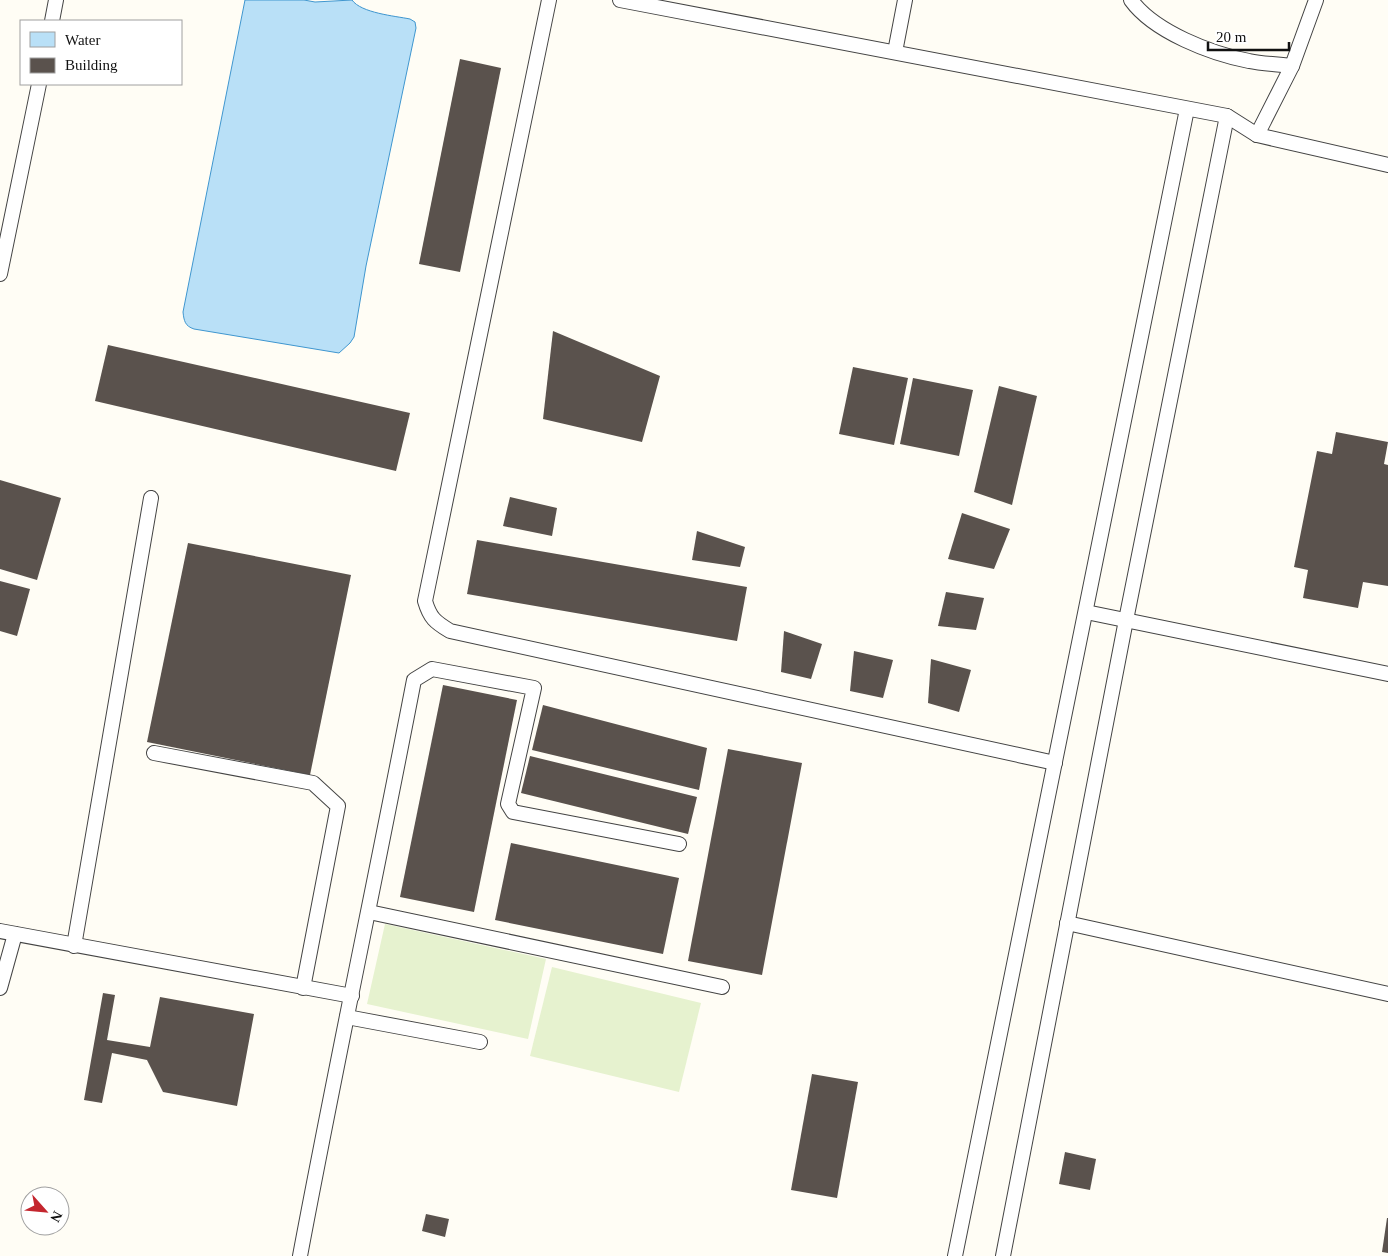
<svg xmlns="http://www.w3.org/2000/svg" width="1388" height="1256" viewBox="0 0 1388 1256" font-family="Georgia,serif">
  <rect width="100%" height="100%" fill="#fffdf5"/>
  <g fill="#e6f2cf">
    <path d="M385,924L546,959L528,1039L367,1004Z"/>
    <path d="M552,967L701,1003L679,1092L530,1056Z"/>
  </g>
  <path fill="#b9e0f7" stroke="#3f96cf" d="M245,0H304L315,2L352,0C361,13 395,16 410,19L415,22L416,28L366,266L354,337L350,343L339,353L194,329C185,326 184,321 183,312Z"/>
  <g fill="#5a524d">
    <path d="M460,59L501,68L460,272L419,264Z"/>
    <path d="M553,331L660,376L642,442L543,419Z"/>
    <path d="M108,345L410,413L396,471L95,401Z"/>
    <path d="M853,367L908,378L894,445L839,434Z"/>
    <path d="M913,378L973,390L959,456L900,444Z"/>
    <path d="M999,386L1037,396L1012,505L974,492Z"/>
    <path d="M1336,432L1388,442L1384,464L1388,465V586L1363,582L1358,608L1303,598L1308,570L1294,567L1317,451L1332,454Z"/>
    <path d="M0,480L61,498L37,580L0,569Z"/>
    <path d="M510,497L557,508L552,536L503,526Z"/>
    <path d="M962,513L1010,529L994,569L948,559Z"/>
    <path d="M697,531L745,547L740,567L692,560Z"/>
    <path d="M477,540L747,587L737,641L467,594Z"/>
    <path d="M188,543L351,575L310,775L147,742Z"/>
    <path d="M0,581L30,589L17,636L0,631Z"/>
    <path d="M946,592L984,598L976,630L938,626Z"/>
    <path d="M784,631L822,644L811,679L781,672Z"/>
    <path d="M854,651L893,660L883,698L850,691Z"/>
    <path d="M931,659L971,670L959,712L928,703Z"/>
    <path d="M443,685L517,700L474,912L400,897Z"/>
    <path d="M543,705L707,748L699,790L532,750Z"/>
    <path d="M728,749L802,763L762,975L688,961Z"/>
    <path d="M530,756L697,797L688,834L521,793Z"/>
    <path d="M511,843L679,878L663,954L495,920Z"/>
    <path d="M103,993L115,995L107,1040L150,1047L160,997L254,1014L237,1106L163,1092L147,1060L112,1053L102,1103L84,1100Z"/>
    <path d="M812,1074L858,1082L837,1198L791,1190Z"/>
    <path d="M1065,1152L1096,1159L1090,1190L1059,1184Z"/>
    <path d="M426,1214L449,1219L445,1237L422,1231Z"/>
    <path d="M1387,1218H1388V1253L1382,1252Z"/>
  </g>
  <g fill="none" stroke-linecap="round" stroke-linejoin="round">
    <g stroke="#444" stroke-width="16">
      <g id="service">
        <path d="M549,0L425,601C430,618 435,622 450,631L1055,763"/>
        <path d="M620,0L1227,116L1257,135L1388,165"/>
        <path d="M1131,0C1154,32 1212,54 1249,61C1263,64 1278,64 1292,66"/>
        <path d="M52,21L56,0"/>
        <path d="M895,52L905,0"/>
        <path d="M1257,135L1292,66L1316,0"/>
        <path d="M0,274L39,84"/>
        <path d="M1086,612L1388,674"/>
        <path d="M154,753L313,783L338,806L303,988"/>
        <path d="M369,912L722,987"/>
        <path d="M1067,923L1388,994"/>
        <path d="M0,931L352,996"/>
        <path d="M74,946L151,498"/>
        <path d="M0,988L15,934"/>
        <path d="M347,1017L480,1042"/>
        <path d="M300,1256C336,1064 377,872 414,680L432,669L534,688L508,804L513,812L679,844"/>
        <path d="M955,1256L1187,109"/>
        <path d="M1003,1256L1126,620L1227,116"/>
      </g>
    </g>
    <use href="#service" stroke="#fff" stroke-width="14"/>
  </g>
  <rect x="20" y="20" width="162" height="65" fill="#ffffff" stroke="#a0a0a0"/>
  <rect x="30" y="32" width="25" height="15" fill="#b9e0f7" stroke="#a0a0a0"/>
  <text x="65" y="45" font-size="15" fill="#111111">Water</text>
  <rect x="30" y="58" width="25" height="15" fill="#5a524d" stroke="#a0a0a0"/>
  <text x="65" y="70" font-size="15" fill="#111111">Building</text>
  <g transform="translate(45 1211) rotate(117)"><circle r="24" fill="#ffffff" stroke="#a0a0a0"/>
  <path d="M0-4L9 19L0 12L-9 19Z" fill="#c4262e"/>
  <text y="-8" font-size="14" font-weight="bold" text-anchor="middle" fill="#111111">N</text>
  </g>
  <path d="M1208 42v8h81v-8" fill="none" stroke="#111111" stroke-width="2.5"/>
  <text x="1216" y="42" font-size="15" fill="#111111" stroke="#ffffff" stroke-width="4" paint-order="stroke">20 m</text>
</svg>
